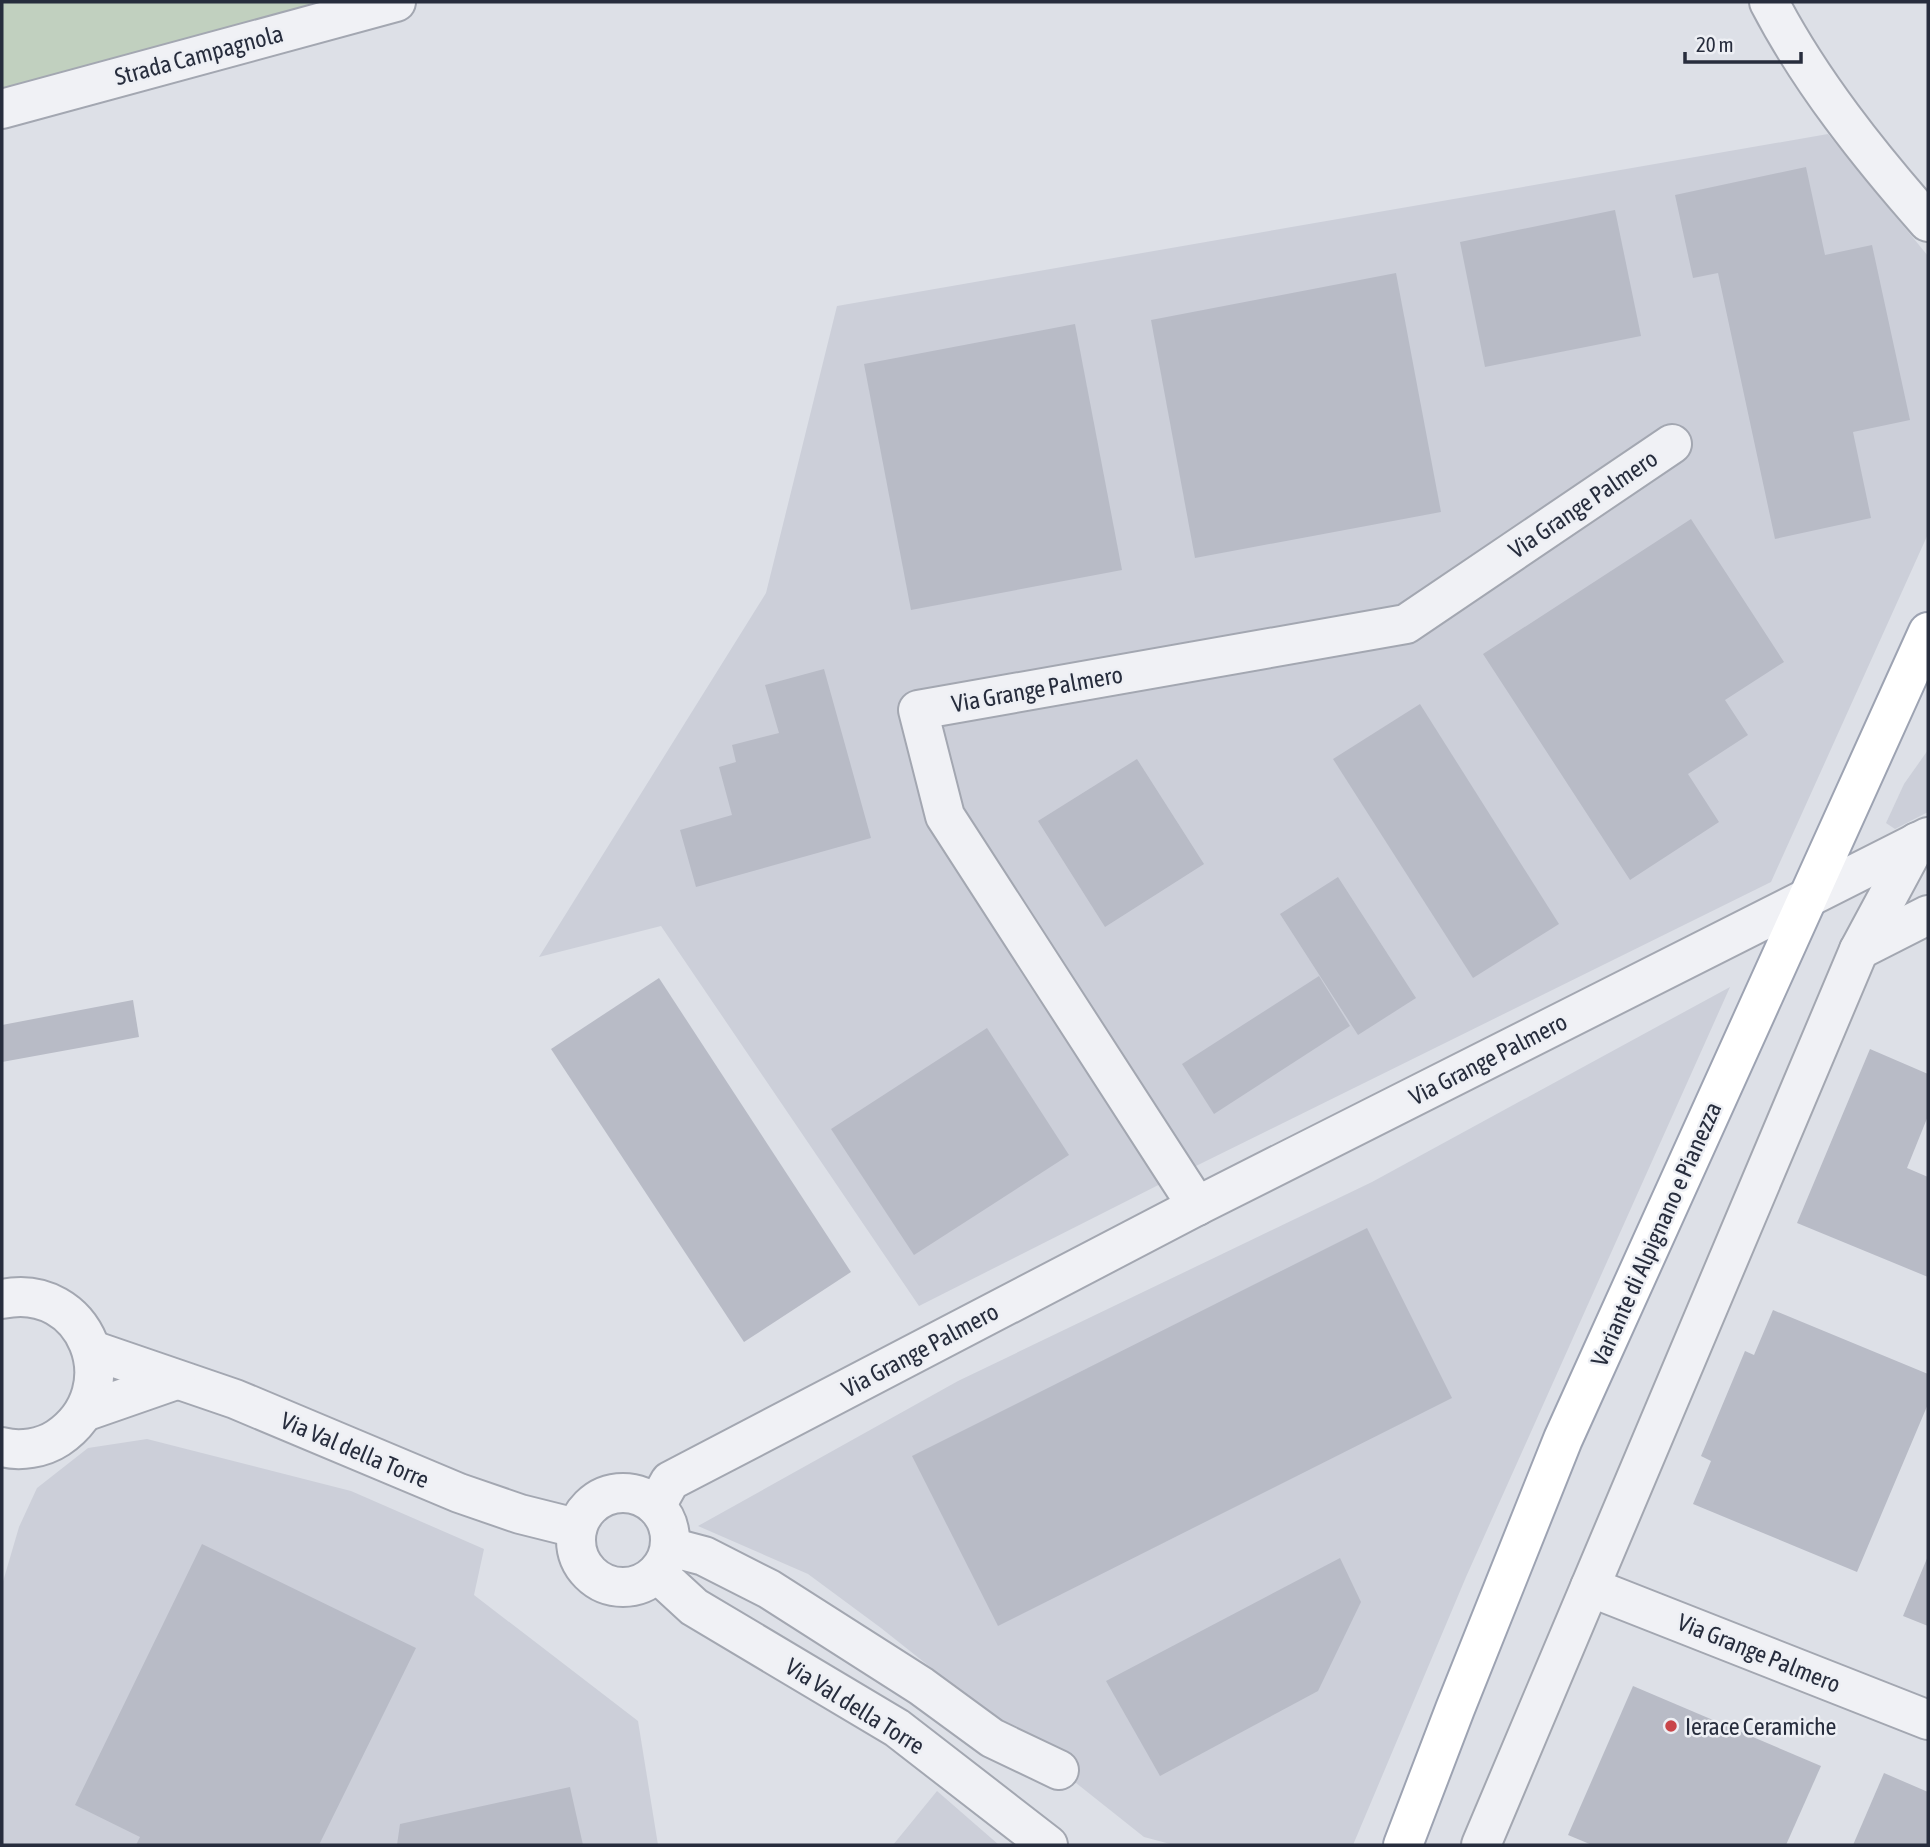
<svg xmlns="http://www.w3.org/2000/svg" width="1930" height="1847" viewBox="0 0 1930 1847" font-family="'Asap Condensed',sans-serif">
  <rect width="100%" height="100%" fill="#dde0e7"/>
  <g fill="#cccfd9">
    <path d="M1828,134L1928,256V534L1771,882L1198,1165L919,1306L661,926L539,957L766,593L837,306Z"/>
    <path d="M1928,750V812L1895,829L1886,823L1904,784Z"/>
    <path d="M1730,987L1466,1577L1353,1845H1174L1144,1837L881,1628L808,1574L698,1526L958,1381L1372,1182Z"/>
    <path d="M147,1439L351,1491L484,1549L474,1595L638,1721L658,1845H2V1585L19,1527L37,1488L88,1448Z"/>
    <path d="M937,1791L999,1845H893Z"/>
  </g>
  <path fill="#c1d0bf" d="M2,2H396L2,109Z"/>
  <g fill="#b8bbc6">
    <path d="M1806,167L1825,255L1872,245L1910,420L1853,432L1871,518L1775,539L1718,273L1693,278L1675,195Z"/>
    <path d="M1615,210L1641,336L1485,367L1460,242Z"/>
    <path d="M1396,273L1441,512L1195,558L1151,320Z"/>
    <path d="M1075,324L1122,570L911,610L864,364Z"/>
    <path d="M1691,519L1784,662L1725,700L1748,735L1688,774L1719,822L1630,880L1483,654Z"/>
    <path d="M824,669L871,838L696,887L680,830L732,815L719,767L736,762L732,745L779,733L765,685Z"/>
    <path d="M1420,704L1559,924L1473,978L1333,759Z"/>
    <path d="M1137,759L1204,864L1105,927L1038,821Z"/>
    <path d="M1338,877L1416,998L1358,1035L1280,914Z"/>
    <path d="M1319,976L1350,1026L1214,1114L1182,1064Z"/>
    <path d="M659,978L851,1272L744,1342L551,1049Z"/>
    <path d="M133,1000L139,1037L2,1062V1025Z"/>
    <path d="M987,1028L1069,1155L914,1255L831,1129Z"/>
    <path d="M1870,1049L1928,1074V1116L1907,1168L1928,1177V1277L1797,1223Z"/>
    <path d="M1367,1228L1452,1398L998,1626L912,1456Z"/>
    <path d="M1773,1310L1928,1374V1404L1857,1572L1693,1504L1711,1461L1701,1456L1745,1351L1754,1355Z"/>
    <path d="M202,1544L416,1648L319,1845H136L140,1837L75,1805Z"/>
    <path d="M1928,1556V1626L1903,1616Z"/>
    <path d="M1340,1558L1361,1602L1318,1691L1160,1776L1106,1681Z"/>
    <path d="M1633,1686L1821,1766L1786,1845H1592L1568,1835Z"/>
    <path d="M1884,1773L1928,1792V1845H1853Z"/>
    <path d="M570,1787L583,1845H397L400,1824Z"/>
  </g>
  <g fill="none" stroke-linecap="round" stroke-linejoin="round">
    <g stroke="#a3a7b1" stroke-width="42">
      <g id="minor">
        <path d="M1769,2C1810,81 1869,155 1928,222"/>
        <path d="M2,109L396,2"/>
        <path d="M1859,950L1928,915"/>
        <path d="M1197,1206L945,816L918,710L1406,624L1672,444"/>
        <path d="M2,1299C86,1281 130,1389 58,1438C43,1448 20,1452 2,1447"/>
        <path d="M92,1350L235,1399L459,1493L520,1514L576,1528"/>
        <path d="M84,1412L176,1380"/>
        <circle cx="623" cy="1540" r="47"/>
        <path d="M656,1506L670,1481L1197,1206L1928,837"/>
        <path d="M670,1547L704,1556L769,1589L921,1686L992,1738L1059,1770"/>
        <path d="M657,1573L694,1607L897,1728L1048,1845"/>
        <path d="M1590,1587L1928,1720"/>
        <path d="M1481,1845L1859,950L1917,842"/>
      </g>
    </g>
    <g stroke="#9da3b2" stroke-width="42">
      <path id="major" d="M1403,1845L1455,1709L1563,1439L1928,632"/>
    </g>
    <use href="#minor" stroke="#f0f1f5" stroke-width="38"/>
    <use href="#major" stroke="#fff" stroke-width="38"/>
  </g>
  <circle fill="#c94549" stroke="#edeff4" stroke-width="2.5" cx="1671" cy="1726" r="7"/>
  <g text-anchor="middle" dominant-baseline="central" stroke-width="5" stroke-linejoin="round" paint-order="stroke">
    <g font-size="24" fill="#272d3d" stroke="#edeff4">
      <text transform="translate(199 55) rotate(-15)">Strada Campagnola</text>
      <text transform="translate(1583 504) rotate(-34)">Via Grange Palmero</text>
      <text transform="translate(1037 689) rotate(-10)">Via Grange Palmero</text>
      <text transform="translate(1488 1059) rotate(-27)">Via Grange Palmero</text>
      <text transform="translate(1656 1234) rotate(-66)">Variante di Alpignano e Pianezza</text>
      <text transform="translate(920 1350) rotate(-28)">Via Grange Palmero</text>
      <text transform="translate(355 1450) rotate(23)">Via Val della Torre</text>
      <text transform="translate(1759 1653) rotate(22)">Via Grange Palmero</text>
      <text transform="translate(855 1706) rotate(32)">Via Val della Torre</text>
    </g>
    <g font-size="24" fill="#272d3d" stroke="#edeff4" text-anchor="start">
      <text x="1685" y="1726">Ierace Ceramiche</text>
    </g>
  </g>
  <rect width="1930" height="1847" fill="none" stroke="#272d3d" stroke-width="7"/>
  <path d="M1685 52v10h116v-10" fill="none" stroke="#272d3d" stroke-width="3.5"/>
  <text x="1696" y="52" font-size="21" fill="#272d3d" stroke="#edeff4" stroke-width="5" paint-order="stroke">20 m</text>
</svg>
